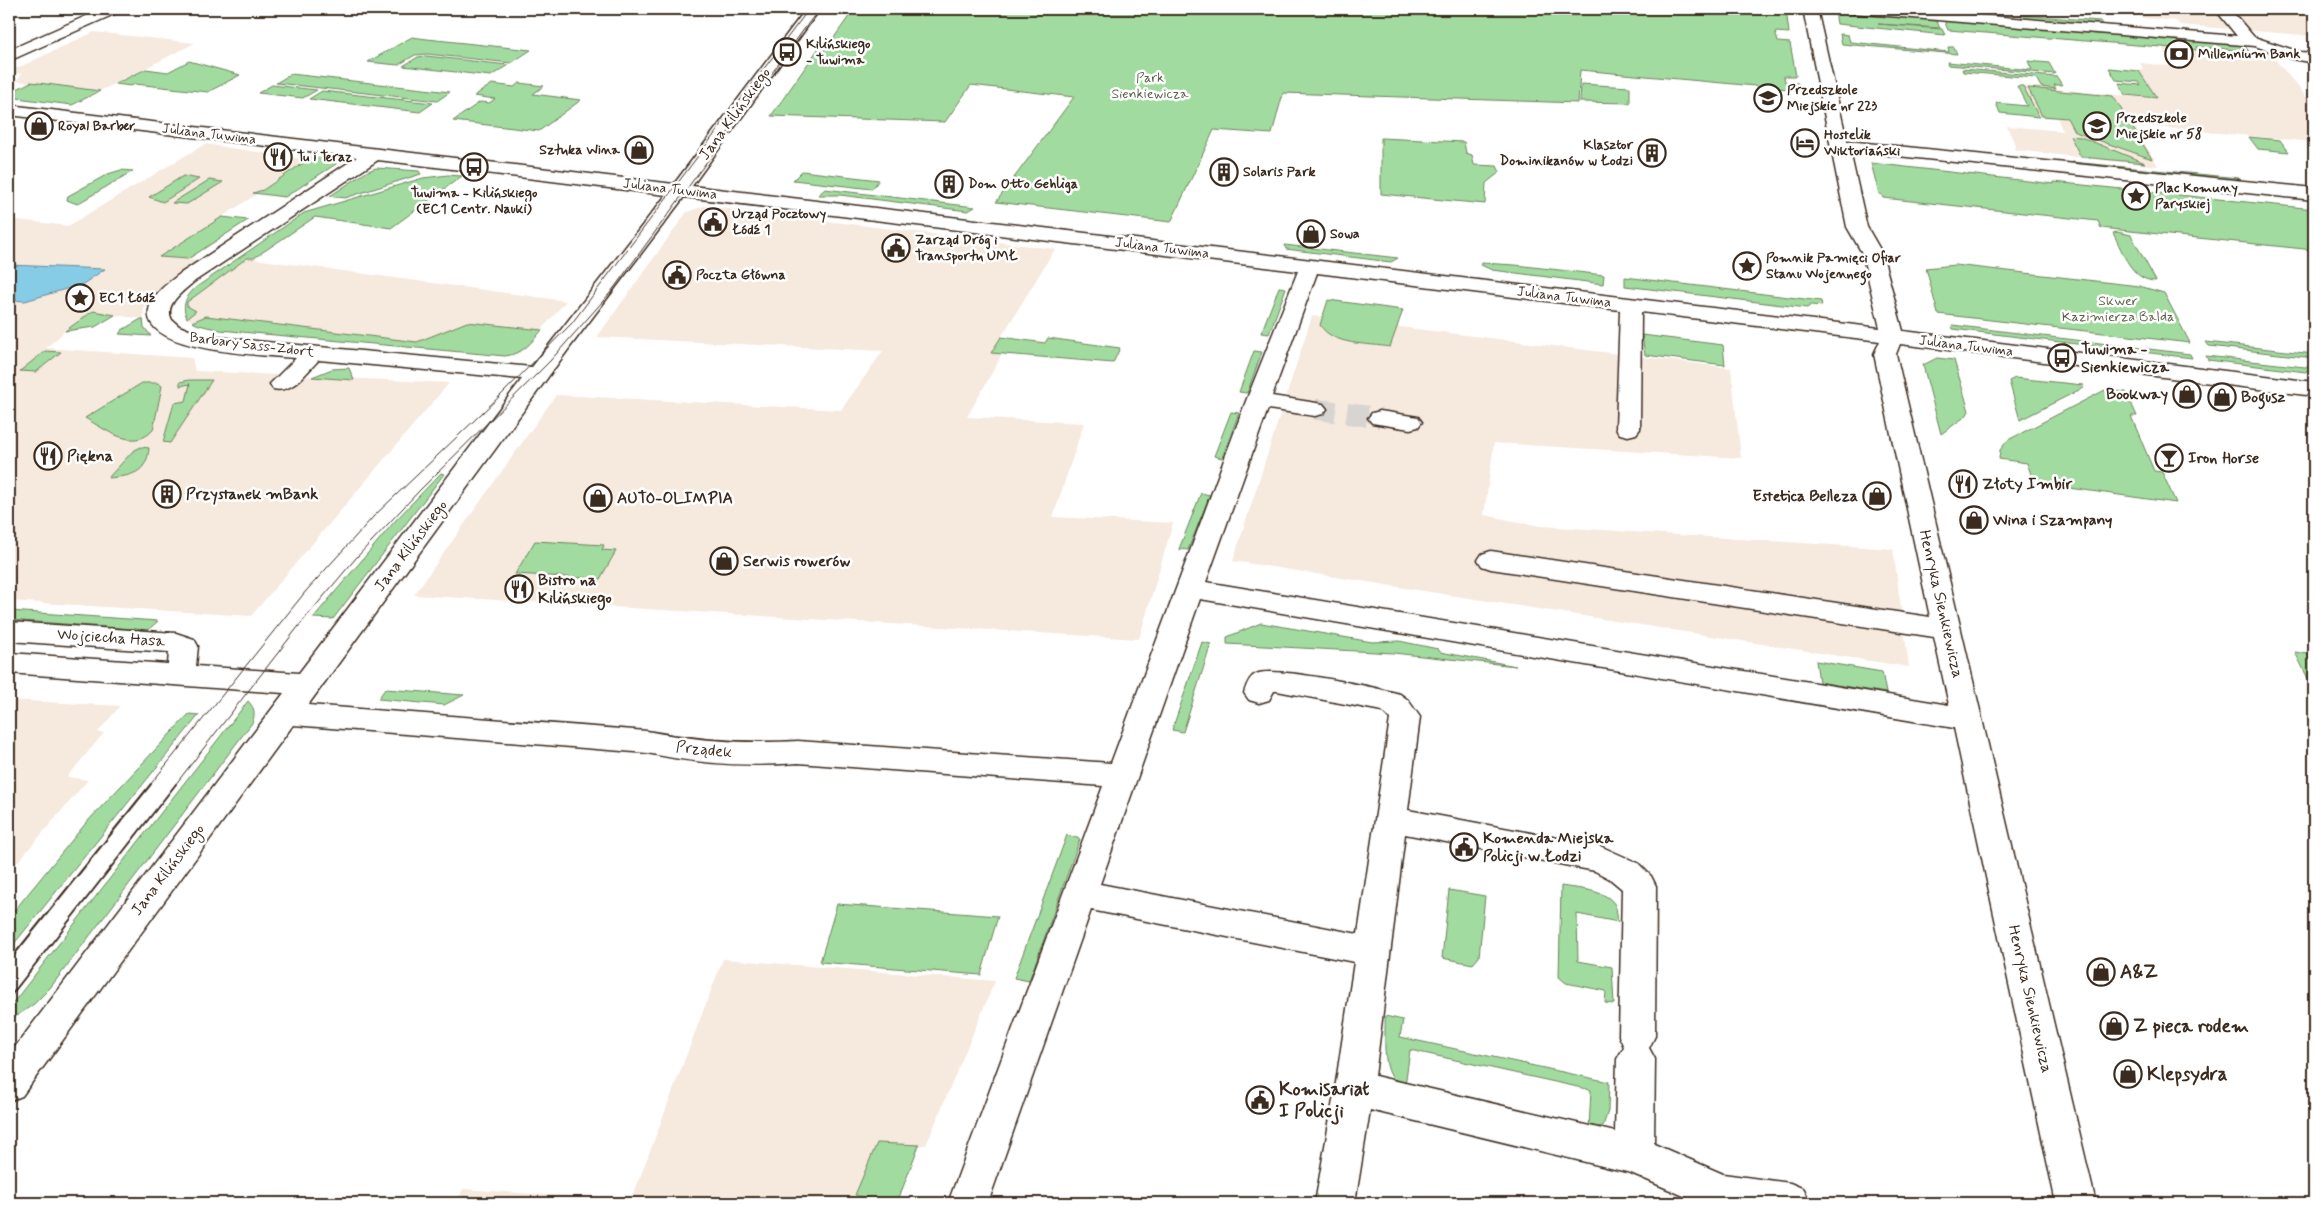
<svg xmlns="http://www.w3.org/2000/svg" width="2323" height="1212" viewBox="0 0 2323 1212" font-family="Mynerve,sans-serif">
  <rect width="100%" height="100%" fill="#fff"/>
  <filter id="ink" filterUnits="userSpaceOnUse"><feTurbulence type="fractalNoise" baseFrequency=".02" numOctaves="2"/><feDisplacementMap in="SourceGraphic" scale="10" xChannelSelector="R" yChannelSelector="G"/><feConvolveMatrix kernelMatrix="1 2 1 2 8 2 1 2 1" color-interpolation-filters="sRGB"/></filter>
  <g filter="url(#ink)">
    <g fill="#f6e9de">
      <path d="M2135,9H2314V36L2180,25L2176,21L2142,18Z"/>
      <path d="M94,32L195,43L100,91L16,81L22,74L9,72Z"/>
      <path d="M2162,47L2198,50L2196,47L2269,52L2314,106V142L2134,125L2158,166L2015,150L2014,147H2016L2007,126L2063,131L2057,118L2039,117L2023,86L2158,99L2139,70H2144L2140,63L2169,66L2167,59L2169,58Z"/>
      <path d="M205,144L309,160L263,190L254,193L257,194L160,257L200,260L154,294L144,308L143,319L115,315L95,327L65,331L46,348L192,358L195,371L449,383L251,616L9,601V219L68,226Z"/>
      <path d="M704,206L1055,249L992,352L1001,355L998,362L967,417L1084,423L1053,517L1173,523L1139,639L414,595L556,395L841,410L883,351L597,337L687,212Z"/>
      <path d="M247,258L566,301L526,348L520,353L505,356L220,330L199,325L187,318L196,311L187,306V302Z"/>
      <path d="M1312,316L1731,368L1741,458L1494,443L1484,515L1540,526L1893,549L1909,667L1233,561Z"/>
      <path d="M9,700L120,706L98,732L104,733L67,777L88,780L9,872Z"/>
      <path d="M723,959L995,981L926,1145L877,1143L851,1203H456L463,1189L631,1201Z"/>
    </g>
    <g fill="#a2db9f" stroke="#6e825e">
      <path d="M854,9H1786L1789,33L1775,32L1778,42L1790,43L1796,76H1784L1785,82L1798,83L1799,90L1580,70L1578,103L1283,93L1272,134L1214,130L1171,222L996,202L1074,97L971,85L945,122L771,116L823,42H831Z"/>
      <path d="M1864,11L1935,17L1940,28L1878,24L1942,29L1945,35L1837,24L1835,12L1865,15Z"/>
      <path d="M2021,15L2100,21L2103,27L2024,20Z"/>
      <path d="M1943,18L2242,43L2249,51L2197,47L2199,50L1948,30Z"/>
      <path d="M1840,34L1848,35L1850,42L1949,52L1948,47H1954L1957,54L1842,44Z"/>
      <path d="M412,37L427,39L531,50L511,63L427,54L415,55L398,65L368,62Z"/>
      <path d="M426,56L508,65L491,76L403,66L418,57Z"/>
      <path d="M189,61L240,75L208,92L135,84L131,86L115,84L146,69L168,72Z"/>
      <path d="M2028,61L2049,63L2055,74L1948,65L1947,62L2032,70Z"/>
      <path d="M2109,68L2139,71L2157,98L2125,95L2119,83L2141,85L2139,82L2116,80Z"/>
      <path d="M1962,69L2057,77L2062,85H2054L2056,89L2041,87L2036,78L1963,72Z"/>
      <path d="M291,74L450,92L437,101L276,83Z"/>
      <path d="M31,82L100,91L72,105L9,97V93Z"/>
      <path d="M519,83L544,86L533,94L581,100L539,131L453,121L480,102L489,103L495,99L474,96L492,84L514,87Z"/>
      <path d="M1581,84L1630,87V103L1580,102Z"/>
      <path d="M272,85L317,90L303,98L258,93Z"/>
      <path d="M2017,86H2023L2039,117L2000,113L1996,103L2027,106Z"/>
      <path d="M2028,88L2113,96L2152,159L2078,133L2074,131L2067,118L2042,116Z"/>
      <path d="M322,91L433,103L420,112L309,99Z"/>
      <path d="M2070,136L2081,137L2145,163L2081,157Z"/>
      <path d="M2249,137L2280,140L2289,152L2258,149Z"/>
      <path d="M1381,138L1464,142L1466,153L1472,155L1474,165L1497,166L1500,172L1486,183L1485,204L1381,194Z"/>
      <path d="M312,157L335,161L336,164L285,197L253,193L263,190Z"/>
      <path d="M2072,162L2239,178L2240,179L2236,181L2073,165Z"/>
      <path d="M1871,163L2054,184V182L2314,209V250L2101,228L2098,221L1883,198L1882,195L1879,194Z"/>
      <path d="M376,168L419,171L421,174L345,198L330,196L368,171Z"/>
      <path d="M121,170L133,171L77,204L67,200L68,196L108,174Z"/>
      <path d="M802,171L879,180L872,189L793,180Z"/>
      <path d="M448,175L462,176L391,228L315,217L254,258H247L187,302V306L196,311L187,318C181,305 186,297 195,288L304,213L423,178Z"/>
      <path d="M183,176L199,179L163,202L149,197Z"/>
      <path d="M209,180L223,182L187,204L172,203Z"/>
      <path d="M825,189L975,207L968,211L840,195H818Z"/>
      <path d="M222,217L248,220L188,259L159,257Z"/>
      <path d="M2117,232L2131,235L2156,281C2131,281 2123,252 2113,233Z"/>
      <path d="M1284,245L1398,258L1391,262L1286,249Z"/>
      <path d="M1482,263L1515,265L1604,275L1603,284L1492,270L1481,265Z"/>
      <path d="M1955,265L2139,286L2164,293L2190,343L1938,314L1926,268Z"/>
      <path d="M1625,277L1821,301L1822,306L1811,305L1807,308L1625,286Z"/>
      <path d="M1279,287L1286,288L1269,334L1261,333Z"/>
      <path d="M1328,300L1403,310L1390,347C1368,343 1333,346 1320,325Z"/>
      <path d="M93,311L115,315L95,327L65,331Z"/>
      <path d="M206,316L417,342L467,322L542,330C531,343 523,354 505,356L220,330L199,325L192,322Z"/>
      <path d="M141,319H143L144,327L151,336L119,334L122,330Z"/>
      <path d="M1952,325L2190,354L2192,358L1953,329Z"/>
      <path d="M1642,335L1723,345L1725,365L1645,355Z"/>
      <path d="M1001,337L1045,343L1048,338L1120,348L1113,363L991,353Z"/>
      <path d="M2206,342L2314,354V358L2209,346Z"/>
      <path d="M45,351L61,352L36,372L20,371Z"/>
      <path d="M1254,351L1262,352L1247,393L1239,392Z"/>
      <path d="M2206,356L2314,368V373L2208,360Z"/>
      <path d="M1937,358L1954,360L1969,411L1966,416L1941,434L1923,365Z"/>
      <path d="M349,368L354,380L312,377L332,369Z"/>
      <path d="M2015,378L2083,385V388L2020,420L2009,381Z"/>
      <path d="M189,380H212L170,443L163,442L174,403L186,401L190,384L180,386V382Z"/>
      <path d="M142,383H158L162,386L153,430C133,452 105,429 85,418Z"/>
      <path d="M2105,390L2126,392L2137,416H2131L2154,471L2162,472L2176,503L2034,483L2027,463L1999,459L2000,450L2008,440Z"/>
      <path d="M1231,412L1239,413L1222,458L1214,456Z"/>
      <path d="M141,447L149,448C147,474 131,476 108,478L133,451Z"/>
      <path d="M441,473L444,474L333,619L313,618L395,521Z"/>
      <path d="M1201,493L1210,495L1188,550L1179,549Z"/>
      <path d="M535,541L604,545L602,550L616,551L600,579L515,574Z"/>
      <path d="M9,611L158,621L148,630L9,620Z"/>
      <path d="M1261,623L1372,642L1399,641L1438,649L1440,652L1516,666L1393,653L1227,644V637Z"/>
      <path d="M1202,642L1211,644L1183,732L1172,730Z"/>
      <path d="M2295,652L2314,655V691Z"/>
      <path d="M1816,661L1882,672L1886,693L1819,682Z"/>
      <path d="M385,689L464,695L444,705L378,699Z"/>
      <path d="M248,701C254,707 256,714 252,723L50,988L34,1004L9,1021V1008Z"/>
      <path d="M189,714L199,715L9,950V917L86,823Z"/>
      <path d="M1067,835L1080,839L1029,981L1014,978Z"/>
      <path d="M1561,886C1577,889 1606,889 1615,905C1617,909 1617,917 1618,922L1577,914L1578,961L1612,967L1614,1004L1605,1003L1606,991L1566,983L1559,977Z"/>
      <path d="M1449,890L1485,896L1479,957L1473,964L1442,958Z"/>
      <path d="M837,904L998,916L981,975L820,962Z"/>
      <path d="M1385,1016L1403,1020L1400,1037L1609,1082L1608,1111L1603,1126L1589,1129L1591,1090L1410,1050L1405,1086C1379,1081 1386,1036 1385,1016Z"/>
      <path d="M877,1143L919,1145L897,1203H887L855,1195Z"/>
      <path d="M464,1197L537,1202L461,1203Z"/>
    </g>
    <path fill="#86cce7" stroke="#688b97" d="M9,265L105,269L83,284L25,301L9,300Z"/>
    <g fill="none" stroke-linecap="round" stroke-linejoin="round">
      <path stroke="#d8d4d2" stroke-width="21" stroke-dasharray="21 11" stroke-linecap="butt" d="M1315,409L1380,418"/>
      <g stroke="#3b2a1e" stroke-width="3">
        <g id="minor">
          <path d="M102,9H121L119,12L9,61V50Z"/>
          <path d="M806,9H820L692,186L1880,328L1862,253L1847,227L1803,9H1817L1847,141L2314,188V200L1850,151L1867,227L1882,253L1903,331L2314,382V396L1900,344L1896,354L2096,1203H2056L1954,728L1200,599L1100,884L1358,934L1390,719L1382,711L1277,691H1274L1269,700L1259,703L1249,700L1244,693C1246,686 1249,677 1256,674C1272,665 1379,688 1400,694L1408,700L1420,717L1408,810L1600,846L1638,863L1651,876L1656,886L1655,1036L1649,1048L1655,1059L1654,1144L1723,1174L1790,1183L1804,1189L1810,1203H1700L1631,1173L1370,1110L1355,1203H1315L1335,1089L1354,962L1091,910L988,1203H948L1103,786L798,763C745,767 699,764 647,753L293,725L22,1096L9,1101V1055L284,693L9,673V653L168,664L169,652L9,641V622L176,633L194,639L198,646L196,666L299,673L522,379L319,360C306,372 293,394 273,389L270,384L296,358C269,355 141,353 149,310C152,294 169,282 181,273L357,157L9,115V105L674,184ZM378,160L666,195L532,367L204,336L179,326L172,320C163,304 185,290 195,281ZM684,197L1298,271L1246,401L1111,763L798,741C745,744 699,741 647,731L308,705L570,347ZM1317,273L1620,310L1616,429L1620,434L1628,436L1636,434L1640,429L1641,312L1880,341L1874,354L1930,617L1491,551L1482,554L1478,560L1482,566L1491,569L1934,637L1949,705L1206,582L1268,409L1315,416L1323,414L1327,409L1323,404L1272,396ZM1405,834L1595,871L1610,879L1622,889L1619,1036L1624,1047L1617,1059L1615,1132L1375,1076Z"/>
          <path d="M1845,9H1903L2237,36L2215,9H2230L2254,37L2300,52L2314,53V63L2292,59L2255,46L1852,13L1847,12Z"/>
          <path d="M1380,411L1418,417L1422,422L1418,427L1410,429L1372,423L1368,418L1372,413Z"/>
        </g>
      </g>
      <use href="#minor" fill="#fff" fill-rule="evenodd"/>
      <g stroke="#3b2a1e" stroke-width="1">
        <path d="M150,785L306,591L374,516L502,394L572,323L809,9"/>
        <path d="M175,785L302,622L356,558L419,491L550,361L611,292L819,9"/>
      </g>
      <g stroke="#3b2a1e" stroke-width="2">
        <path d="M9,961L151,784"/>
        <path d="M9,998L176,784"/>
      </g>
    </g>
  </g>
  <defs>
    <g id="bus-ring" transform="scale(1.4375)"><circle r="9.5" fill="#fff" stroke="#3b2a1e" stroke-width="1.5"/><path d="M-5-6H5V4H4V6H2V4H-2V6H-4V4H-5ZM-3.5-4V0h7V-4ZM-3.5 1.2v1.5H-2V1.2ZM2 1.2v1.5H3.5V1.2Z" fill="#3b2a1e"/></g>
    <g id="bank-ring" transform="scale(1.4375)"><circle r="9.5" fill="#fff" stroke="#3b2a1e" stroke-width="1.5"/><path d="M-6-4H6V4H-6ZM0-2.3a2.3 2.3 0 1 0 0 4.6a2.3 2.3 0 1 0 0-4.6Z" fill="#3b2a1e"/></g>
    <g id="school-ring" transform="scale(1.4375)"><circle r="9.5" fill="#fff" stroke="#3b2a1e" stroke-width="1.5"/><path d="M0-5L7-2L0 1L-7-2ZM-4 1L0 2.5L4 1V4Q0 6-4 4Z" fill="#3b2a1e"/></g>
    <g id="shop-ring" transform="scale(1.4375)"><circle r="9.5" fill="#fff" stroke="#3b2a1e" stroke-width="1.5"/><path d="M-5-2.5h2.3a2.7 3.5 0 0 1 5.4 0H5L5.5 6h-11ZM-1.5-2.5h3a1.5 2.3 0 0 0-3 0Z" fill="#3b2a1e"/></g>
    <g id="hotel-ring" transform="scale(1.4375)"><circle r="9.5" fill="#fff" stroke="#3b2a1e" stroke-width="1.5"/><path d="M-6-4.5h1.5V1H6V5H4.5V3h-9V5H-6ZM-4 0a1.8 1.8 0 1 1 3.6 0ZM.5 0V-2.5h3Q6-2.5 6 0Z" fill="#3b2a1e"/></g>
    <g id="building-ring" transform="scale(1.4375)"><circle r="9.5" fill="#fff" stroke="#3b2a1e" stroke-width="1.5"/><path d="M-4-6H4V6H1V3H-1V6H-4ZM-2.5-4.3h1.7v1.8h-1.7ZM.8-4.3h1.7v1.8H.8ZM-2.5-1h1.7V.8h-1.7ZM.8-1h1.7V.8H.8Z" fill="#3b2a1e"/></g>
    <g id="restaurant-ring" transform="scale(1.4375)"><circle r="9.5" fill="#fff" stroke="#3b2a1e" stroke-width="1.5"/><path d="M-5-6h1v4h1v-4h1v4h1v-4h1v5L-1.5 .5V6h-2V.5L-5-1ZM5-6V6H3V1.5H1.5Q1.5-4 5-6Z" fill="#3b2a1e"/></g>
    <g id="sight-ring" transform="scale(1.4375)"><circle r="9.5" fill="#fff" stroke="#3b2a1e" stroke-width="1.5"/><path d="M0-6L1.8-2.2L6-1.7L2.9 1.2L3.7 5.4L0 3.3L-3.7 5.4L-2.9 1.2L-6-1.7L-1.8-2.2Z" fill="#3b2a1e"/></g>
    <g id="civic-ring" transform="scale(1.4375)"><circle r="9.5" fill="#fff" stroke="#3b2a1e" stroke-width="1.5"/><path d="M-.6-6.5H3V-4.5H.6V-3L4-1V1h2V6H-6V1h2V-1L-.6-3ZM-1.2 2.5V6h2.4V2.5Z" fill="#3b2a1e"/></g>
    <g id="bar-ring" transform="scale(1.4375)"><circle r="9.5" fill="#fff" stroke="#3b2a1e" stroke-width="1.5"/><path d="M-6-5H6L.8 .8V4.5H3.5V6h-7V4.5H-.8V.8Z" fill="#3b2a1e"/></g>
  </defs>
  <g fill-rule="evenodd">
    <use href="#bus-ring" x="787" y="52"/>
    <use href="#bank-ring" x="2179" y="54"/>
    <use href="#school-ring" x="1768" y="98"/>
    <use href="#shop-ring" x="39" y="126"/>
    <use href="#school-ring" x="2097" y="126"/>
    <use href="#hotel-ring" x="1805" y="143"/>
    <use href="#shop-ring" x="639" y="150"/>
    <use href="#building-ring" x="1652" y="153"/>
    <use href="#restaurant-ring" x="278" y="157"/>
    <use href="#bus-ring" x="474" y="167"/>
    <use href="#building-ring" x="1224" y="172"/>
    <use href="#building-ring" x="949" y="184"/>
    <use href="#sight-ring" x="2136" y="196"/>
    <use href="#civic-ring" x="713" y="222"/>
    <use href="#shop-ring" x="1311" y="234"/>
    <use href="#civic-ring" x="896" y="248"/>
    <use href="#sight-ring" x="1747" y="266"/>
    <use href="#civic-ring" x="677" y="275"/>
    <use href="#sight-ring" x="80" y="298"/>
    <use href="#bus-ring" x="2062" y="358"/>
    <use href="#shop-ring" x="2187" y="394"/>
    <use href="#shop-ring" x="2222" y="397"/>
    <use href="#restaurant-ring" x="48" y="456"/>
    <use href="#bar-ring" x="2169" y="458"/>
    <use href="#restaurant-ring" x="1963" y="484"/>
    <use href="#building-ring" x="167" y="494"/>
    <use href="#shop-ring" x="1877" y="496"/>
    <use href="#shop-ring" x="598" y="498"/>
    <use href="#shop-ring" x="1974" y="520"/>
    <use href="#shop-ring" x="724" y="561"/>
    <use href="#restaurant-ring" x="519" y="589"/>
    <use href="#civic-ring" x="1464" y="847"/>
    <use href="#shop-ring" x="2101" y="972"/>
    <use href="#shop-ring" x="2114" y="1026"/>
    <use href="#shop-ring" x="2128" y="1074"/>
    <use href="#civic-ring" x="1260" y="1100"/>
  </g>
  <g text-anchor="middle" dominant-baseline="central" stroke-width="5" stroke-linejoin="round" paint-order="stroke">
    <g font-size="14" font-weight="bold" fill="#3b2a1e" stroke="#fff" text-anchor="start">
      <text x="806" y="44">Kilińskiego<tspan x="806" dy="16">- Tuwima</tspan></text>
      <text x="2198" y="54">Millennium Bank</text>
      <text x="1787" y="90">Przedszkole<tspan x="1787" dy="16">Miejskie nr 223</tspan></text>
      <text x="2116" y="118">Przedszkole<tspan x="2116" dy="16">Miejskie nr 58</tspan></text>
      <text x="58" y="126">Royal Barber</text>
      <text x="1824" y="135">Hostelik<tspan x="1824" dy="16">Wiktoriański</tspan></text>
      <text x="1633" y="145" text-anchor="end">Klasztor<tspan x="1633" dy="16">Dominikanów w Łodzi</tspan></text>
      <text x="620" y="150" text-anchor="end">Sztuka Wina</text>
      <text x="297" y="157">Tu i Teraz</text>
      <text x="1243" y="172">Solaris Park</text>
      <text x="968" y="184">Dom Otto Gehliga</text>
      <text x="2155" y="188">Plac Komuny<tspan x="2155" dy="16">Paryskiej</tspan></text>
      <text x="474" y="193" text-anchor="middle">Tuwima - Kilińskiego<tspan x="474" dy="16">(EC1 Centr. Nauki)</tspan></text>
      <text x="732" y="214">Urząd Pocztowy<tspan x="732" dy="16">Łódź 1</tspan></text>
      <text x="1330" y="234">Sowa</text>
      <text x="915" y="240">Zarząd Dróg i<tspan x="915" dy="16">Transportu UMŁ</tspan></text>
      <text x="1766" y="258">Pomnik Pamięci Ofiar<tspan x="1766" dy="16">Stanu Wojennego</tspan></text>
      <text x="696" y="275">Poczta Główna</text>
      <text x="99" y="298">EC1 Łódź</text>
    </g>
    <g font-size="14" fill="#5a5f45" stroke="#fff">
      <text x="1150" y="78">Park<tspan x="1150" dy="16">Sienkiewicza</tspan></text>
      <text x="2118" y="301">Skwer<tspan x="2118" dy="16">Kazimierza Balda</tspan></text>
    </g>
    <g font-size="14" fill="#3b2a1e" stroke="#fff">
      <text transform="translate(209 134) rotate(7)">Juliana Tuwima</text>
      <text transform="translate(670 189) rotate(7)">Juliana Tuwima</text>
      <text transform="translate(1162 248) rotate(7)">Juliana Tuwima</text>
      <text transform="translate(1564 297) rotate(7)">Juliana Tuwima</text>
      <text transform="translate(252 345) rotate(7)">Barbary Sass-Zdort</text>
      <text transform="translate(1966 346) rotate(7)">Juliana Tuwima</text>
    </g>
    <g font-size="16" fill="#3b2a1e" stroke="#fff">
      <text transform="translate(735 114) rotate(-54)">Jana Kilińskiego</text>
      <text transform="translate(411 546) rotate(-53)">Jana Kilińskiego</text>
      <text transform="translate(1941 604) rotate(77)">Henryka Sienkiewicza</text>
      <text transform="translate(111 638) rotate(4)">Wojciecha Hasa</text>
      <text transform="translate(704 750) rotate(6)">Prządek</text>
      <text transform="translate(168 870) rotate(-53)">Jana Kilińskiego</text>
      <text transform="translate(2030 999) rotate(77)">Henryka Sienkiewicza</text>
    </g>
    <g font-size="16" font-weight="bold" fill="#3b2a1e" stroke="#fff" text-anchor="start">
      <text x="2081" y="349">Tuwima -<tspan x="2081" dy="18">Sienkiewicza</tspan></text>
      <text x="2168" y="394" text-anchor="end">Bookway</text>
      <text x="2241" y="397">Bogusz</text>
      <text x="67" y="456">Piękna</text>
      <text x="2188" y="458">Iron Horse</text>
      <text x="1982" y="484">Złoty Imbir</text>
      <text x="186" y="494">Przystanek mBank</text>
      <text x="1858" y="496" text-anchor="end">Estetica Belleza</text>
      <text x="617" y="498">AUTO-OLIMPIA</text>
      <text x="1993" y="520">Wina i Szampany</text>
      <text x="743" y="561">Serwis rowerów</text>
      <text x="538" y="580">Bistro na<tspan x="538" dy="18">Kilińskiego</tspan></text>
      <text x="1483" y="838">Komenda Miejska<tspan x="1483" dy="18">Policji w Łodzi</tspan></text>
    </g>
    <g font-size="19" font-weight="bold" fill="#3b2a1e" stroke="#fff" text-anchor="start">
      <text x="2120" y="972">A&amp;Z</text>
      <text x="2133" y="1026">Z pieca rodem</text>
      <text x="2147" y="1074">Klepsydra</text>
      <text x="1279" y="1089">Komisariat<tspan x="1279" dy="22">I Policji</tspan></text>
    </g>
  </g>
  <rect width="2323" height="1212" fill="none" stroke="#fff" stroke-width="30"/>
  <rect x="15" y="15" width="2293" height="1182" fill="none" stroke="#3b2a1e" stroke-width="2" filter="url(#ink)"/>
</svg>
